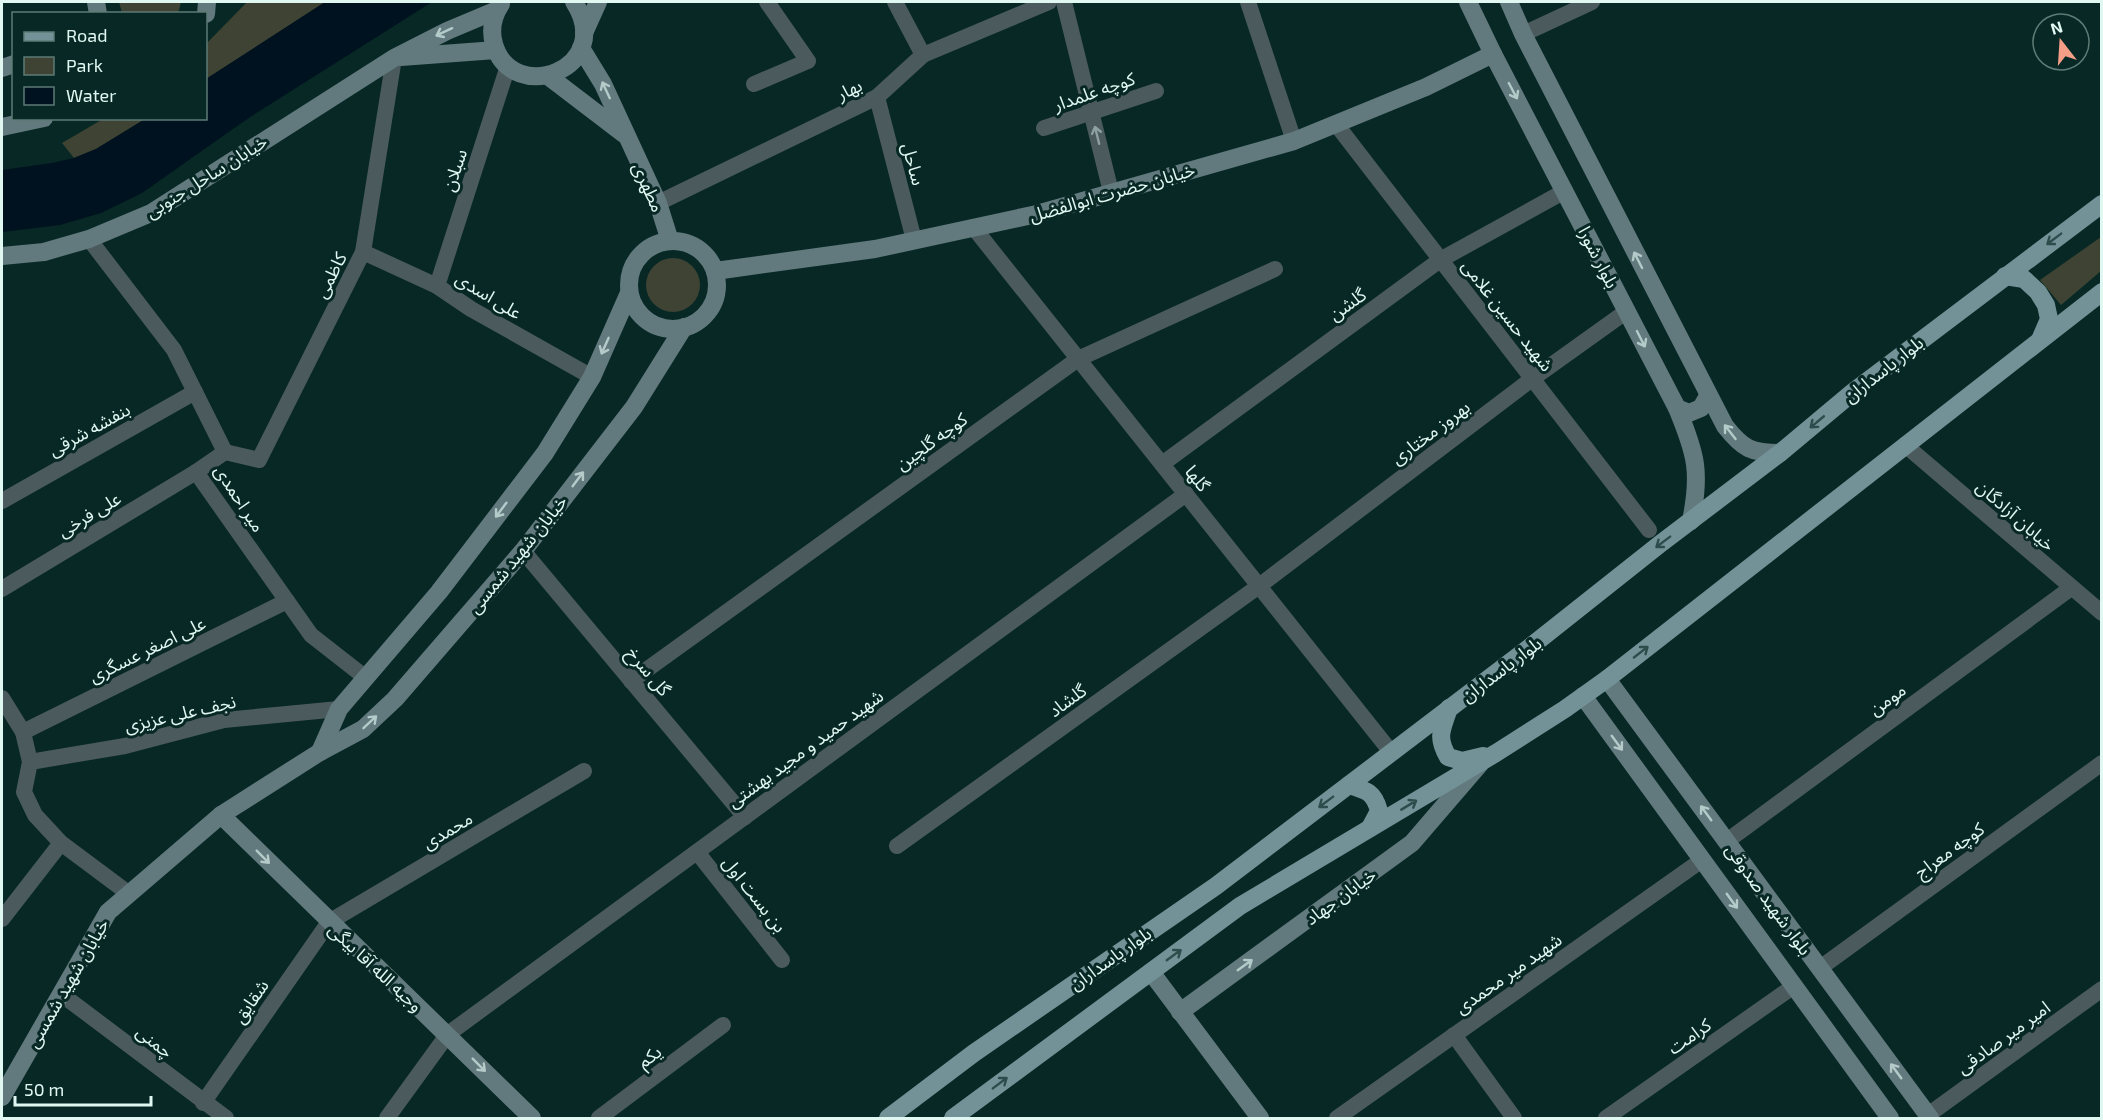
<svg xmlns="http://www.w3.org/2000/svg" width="2103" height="1120" viewBox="0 0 2103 1120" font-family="'Exo 2','Noto Sans Arabic',sans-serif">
  <rect width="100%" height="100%" fill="#072824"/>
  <g fill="#3e4334">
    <path d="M119,2H181L178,14L122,13Z"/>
    <path d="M247,2H325L206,79V44Z"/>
    <path d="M103,119H145L96,149L74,158L62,143Z"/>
    <path d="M2101,237V271L2061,305L2040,280Z"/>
    <circle cx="673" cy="285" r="27"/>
  </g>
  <path fill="#001120" d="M325,2H432L250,117L142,193L101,213L60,225L2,232V170L52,163L74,158L96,149L145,119L206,118V79Z"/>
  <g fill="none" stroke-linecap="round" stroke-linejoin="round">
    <g stroke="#4b5a5d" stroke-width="16">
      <path d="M895,2L923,55"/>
      <path d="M1064,2L1111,192"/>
      <path d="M1248,2L1294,141"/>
      <path d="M1523,34L1592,2"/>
      <path d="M754,84L808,61L767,2"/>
      <path d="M877,97L914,240"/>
      <path d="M1336,124L1649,530"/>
      <path d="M1044,128L1156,91"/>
      <path d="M658,203L877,97L923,55L1049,2"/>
      <path d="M974,228L1391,752"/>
      <path d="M89,239L174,350L225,452L196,472L311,635L366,678"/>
      <path d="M363,252L437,286L471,309L592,377"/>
      <path d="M437,286L508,66"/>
      <path d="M1905,445L2102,613"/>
      <path d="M225,452L259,460L363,252L394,58"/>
      <path d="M1162,464L1440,260L1565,191"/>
      <path d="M2,501L195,392"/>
      <path d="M523,551L745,817"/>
      <path d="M2,589L196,472"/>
      <path d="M631,681L1078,359L1275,269"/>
      <path d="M2,698L23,732L30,762L24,792L35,815L61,843L128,893"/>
      <path d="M23,732L287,601"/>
      <path d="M30,762L125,746L224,720L339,709"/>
      <path d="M1727,841L2071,588"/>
      <path d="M897,846L1259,586L1532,379L1627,311"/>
      <path d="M697,852L782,960"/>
      <path d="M2,919L61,843"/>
      <path d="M1820,968L2102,763"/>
      <path d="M61,994L226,1118"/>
      <path d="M1454,1035L1514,1118"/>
      <path d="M203,1103L329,922L584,771"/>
      <path d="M1928,1115L2102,989"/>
      <path d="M387,1118L448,1034L1186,494"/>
      <path d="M599,1118L723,1025"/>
      <path d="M1337,1118L1702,860"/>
      <path d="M1606,1118L1794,986"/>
    </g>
    <g stroke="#62797e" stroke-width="18">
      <path d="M96,2L98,14"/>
      <path d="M1468,2L1493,54L1677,408C1696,454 1701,472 1691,521"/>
      <path d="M1509,2L1523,34L1725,426C1743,449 1751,453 1780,453"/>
      <path d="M501,4C493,16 490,30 494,44C512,107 617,69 574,2"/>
      <path d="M206,14L207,2"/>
      <path d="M584,33L598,2"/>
      <path d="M581,48L603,84L658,203L670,241"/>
      <path d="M401,57L496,50"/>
      <path d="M2,68L14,64"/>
      <path d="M548,76L624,134"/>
      <path d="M2,127L44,118"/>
      <circle cx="673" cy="285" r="44"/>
      <path d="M2,256L44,252L89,239L151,213L394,58L447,31L497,10"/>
      <path d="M715,271L875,249L1037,214L1294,141L1426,87L1493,54"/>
      <path d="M1677,408L1689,413L1701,408L1708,396"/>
      <path d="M1607,679L1930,1118"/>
      <path d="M1583,696L1890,1118"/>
      <path d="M320,752L339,709L439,592L545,453L592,377L629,293"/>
      <path d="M221,815L532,1118"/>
      <path d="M1151,972L1260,1118"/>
      <path d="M1180,1012L1412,843L1480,764"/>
      <path d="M2,1097L108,912L221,815L320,752L363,729L395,699L523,551L634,407L684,327"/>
    </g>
    <g stroke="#739298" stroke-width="18">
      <path d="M2005,276L2024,279L2038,292L2046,305L2049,319L2040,340"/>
      <path d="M1449,708C1442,730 1436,736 1448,757L1462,761L1483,756"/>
      <path d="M1349,785C1366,790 1374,792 1379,811L1370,828"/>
      <path d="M888,1118L974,1053L1216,886L1525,651L1660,544L1780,453L1853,392L2102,204"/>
      <path d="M953,1118L1240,906L1496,753L1565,709L1607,679L2102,292"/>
    </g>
  </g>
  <defs><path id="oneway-shaft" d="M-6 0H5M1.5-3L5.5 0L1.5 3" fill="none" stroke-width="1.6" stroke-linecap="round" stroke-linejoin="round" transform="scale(1.5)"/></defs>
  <g stroke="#b4cbc9">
    <use href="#oneway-shaft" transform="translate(444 32) rotate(155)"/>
    <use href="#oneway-shaft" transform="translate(606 90) rotate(-115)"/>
    <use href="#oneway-shaft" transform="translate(1513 91) rotate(62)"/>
    <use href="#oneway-shaft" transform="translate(1638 260) rotate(-117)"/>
    <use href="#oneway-shaft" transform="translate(1641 339) rotate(63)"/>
    <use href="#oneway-shaft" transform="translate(605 346) rotate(114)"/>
    <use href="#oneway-shaft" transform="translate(1730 432) rotate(-128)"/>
    <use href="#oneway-shaft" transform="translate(578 479) rotate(-53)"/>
    <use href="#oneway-shaft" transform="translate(501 510) rotate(127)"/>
    <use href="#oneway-shaft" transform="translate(370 722) rotate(-43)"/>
    <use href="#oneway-shaft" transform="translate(1617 743) rotate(54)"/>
    <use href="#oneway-shaft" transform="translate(1706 813) rotate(-126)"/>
    <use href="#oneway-shaft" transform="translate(263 857) rotate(45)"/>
    <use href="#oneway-shaft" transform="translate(1732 901) rotate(54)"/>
    <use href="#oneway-shaft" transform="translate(1245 965) rotate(-36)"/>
    <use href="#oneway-shaft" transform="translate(479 1065) rotate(45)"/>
    <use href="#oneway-shaft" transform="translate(1896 1071) rotate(-126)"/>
  </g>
  <use stroke="#8ea1a0" href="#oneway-shaft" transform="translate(1097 135) rotate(-104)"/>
  <g stroke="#2d4d4d">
    <use href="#oneway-shaft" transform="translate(2054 239) rotate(143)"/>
    <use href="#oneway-shaft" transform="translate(1817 422) rotate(140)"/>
    <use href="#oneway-shaft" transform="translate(1663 542) rotate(143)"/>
    <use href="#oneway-shaft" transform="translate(1641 652) rotate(-38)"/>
    <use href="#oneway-shaft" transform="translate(1326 802) rotate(143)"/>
    <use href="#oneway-shaft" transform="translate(1409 805) rotate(-31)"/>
    <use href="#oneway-shaft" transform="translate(1174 955) rotate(-36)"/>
    <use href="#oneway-shaft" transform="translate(1000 1083) rotate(-37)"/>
  </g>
  <g text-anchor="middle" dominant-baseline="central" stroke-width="6" stroke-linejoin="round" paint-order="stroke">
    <g font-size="18" fill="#e0f7f2" stroke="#072824">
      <text transform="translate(849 89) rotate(-26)">بهار</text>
      <text transform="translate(1094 91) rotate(-19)">کوچه علمدار</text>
      <text transform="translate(914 164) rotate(75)">ساحل</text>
      <text transform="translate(454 170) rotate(-72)">سبلان</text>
      <text transform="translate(206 176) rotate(-32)">خیابان ساحل جنوبی</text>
      <text transform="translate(649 187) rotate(66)">مطهری</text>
      <text transform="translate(1112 192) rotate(-16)">خیابان حضرت ابوالفضل</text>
      <text transform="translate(1599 257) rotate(63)">بلوار شورا</text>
      <text transform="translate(330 275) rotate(-63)">کاظمی</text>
      <text transform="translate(489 295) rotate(31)">علی اسدی</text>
      <text transform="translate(1347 304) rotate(-36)">گلشن</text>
      <text transform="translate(1508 315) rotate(52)">شهید حسین غلامی</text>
      <text transform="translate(1883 369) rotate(-38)">بلوار پاسداران</text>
      <text transform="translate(89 429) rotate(-29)">بنفشه شرقی</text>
      <text transform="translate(1430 432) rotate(-37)">بهروز مختاری</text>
      <text transform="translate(931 441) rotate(-36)">کوچه گلچین</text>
      <text transform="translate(1198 478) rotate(52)">گلها</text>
      <text transform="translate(240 498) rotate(57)">میر احمدی</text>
      <text transform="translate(89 514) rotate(-31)">علی فرخی</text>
      <text transform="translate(2016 515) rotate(41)">خیابان آزادگان</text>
      <text transform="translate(517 554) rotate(-51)">خیابان شهید شمسی</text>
      <text transform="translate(147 649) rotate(-26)">علی اصغر عسگری</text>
      <text transform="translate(1501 669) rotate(-37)">بلوار پاسداران</text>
      <text transform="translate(649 671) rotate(50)">گل سرخ</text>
      <text transform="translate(1887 699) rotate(-36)">مومن</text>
      <text transform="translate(1067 700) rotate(-36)">گلشاد</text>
      <text transform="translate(180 713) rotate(-13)">نجف علی عزیزی</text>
      <text transform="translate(805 748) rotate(-36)">شهید حمید و مجید بهشتی</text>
      <text transform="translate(447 830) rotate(-31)">محمدی</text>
      <text transform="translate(1949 850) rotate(-36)">کوچه معراج</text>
      <text transform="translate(755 894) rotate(52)">بن بست اول</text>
      <text transform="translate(1340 896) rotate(-36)">خیابان جهاد</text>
      <text transform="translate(1769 899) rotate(54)">بلوار شهید صدوقی</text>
      <text transform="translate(1110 958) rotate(-35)">بلوار پاسداران</text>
      <text transform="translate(376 967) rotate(43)">وجیه الله آقا بیگی</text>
      <text transform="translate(1508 973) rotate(-35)">شهید میر محمدی</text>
      <text transform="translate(67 983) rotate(-60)">خیابان شهید شمسی</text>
      <text transform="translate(250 1001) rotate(-55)">شقایق</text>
      <text transform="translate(1689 1036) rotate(-35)">کرامت</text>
      <text transform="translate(2003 1037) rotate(-36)">امیر میر صادقی</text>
      <text transform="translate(155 1041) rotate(38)">چمنی</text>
      <text transform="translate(649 1056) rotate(-37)">یکم</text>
    </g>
  </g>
  <rect width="2103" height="1120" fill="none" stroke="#e0f7f2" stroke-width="6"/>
  <rect x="12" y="12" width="195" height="108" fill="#072824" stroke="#5e7b76" stroke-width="1.5"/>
  <rect x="24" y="32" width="30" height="9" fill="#739298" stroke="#5e7b76" stroke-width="1.5"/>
  <text x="66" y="42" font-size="18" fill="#e0f7f2">Road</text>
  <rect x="24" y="57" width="30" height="18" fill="#3e4334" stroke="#5e7b76" stroke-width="1.5"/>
  <text x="66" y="72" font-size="18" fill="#e0f7f2">Park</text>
  <rect x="24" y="87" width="30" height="18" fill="#001120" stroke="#5e7b76" stroke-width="1.5"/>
  <text x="66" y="102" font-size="18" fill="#e0f7f2">Water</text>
  <g transform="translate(2061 42) rotate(343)"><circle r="28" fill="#072824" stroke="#5e7b76" stroke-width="1.5"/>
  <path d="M0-4.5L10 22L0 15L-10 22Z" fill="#f49e88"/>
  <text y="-9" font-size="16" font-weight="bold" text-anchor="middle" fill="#e0f7f2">N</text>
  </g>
  <path d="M15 1096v9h136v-9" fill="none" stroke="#e0f7f2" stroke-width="3"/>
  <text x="24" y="1096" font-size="18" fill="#e0f7f2" stroke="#072824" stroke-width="4.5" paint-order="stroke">50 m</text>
</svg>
